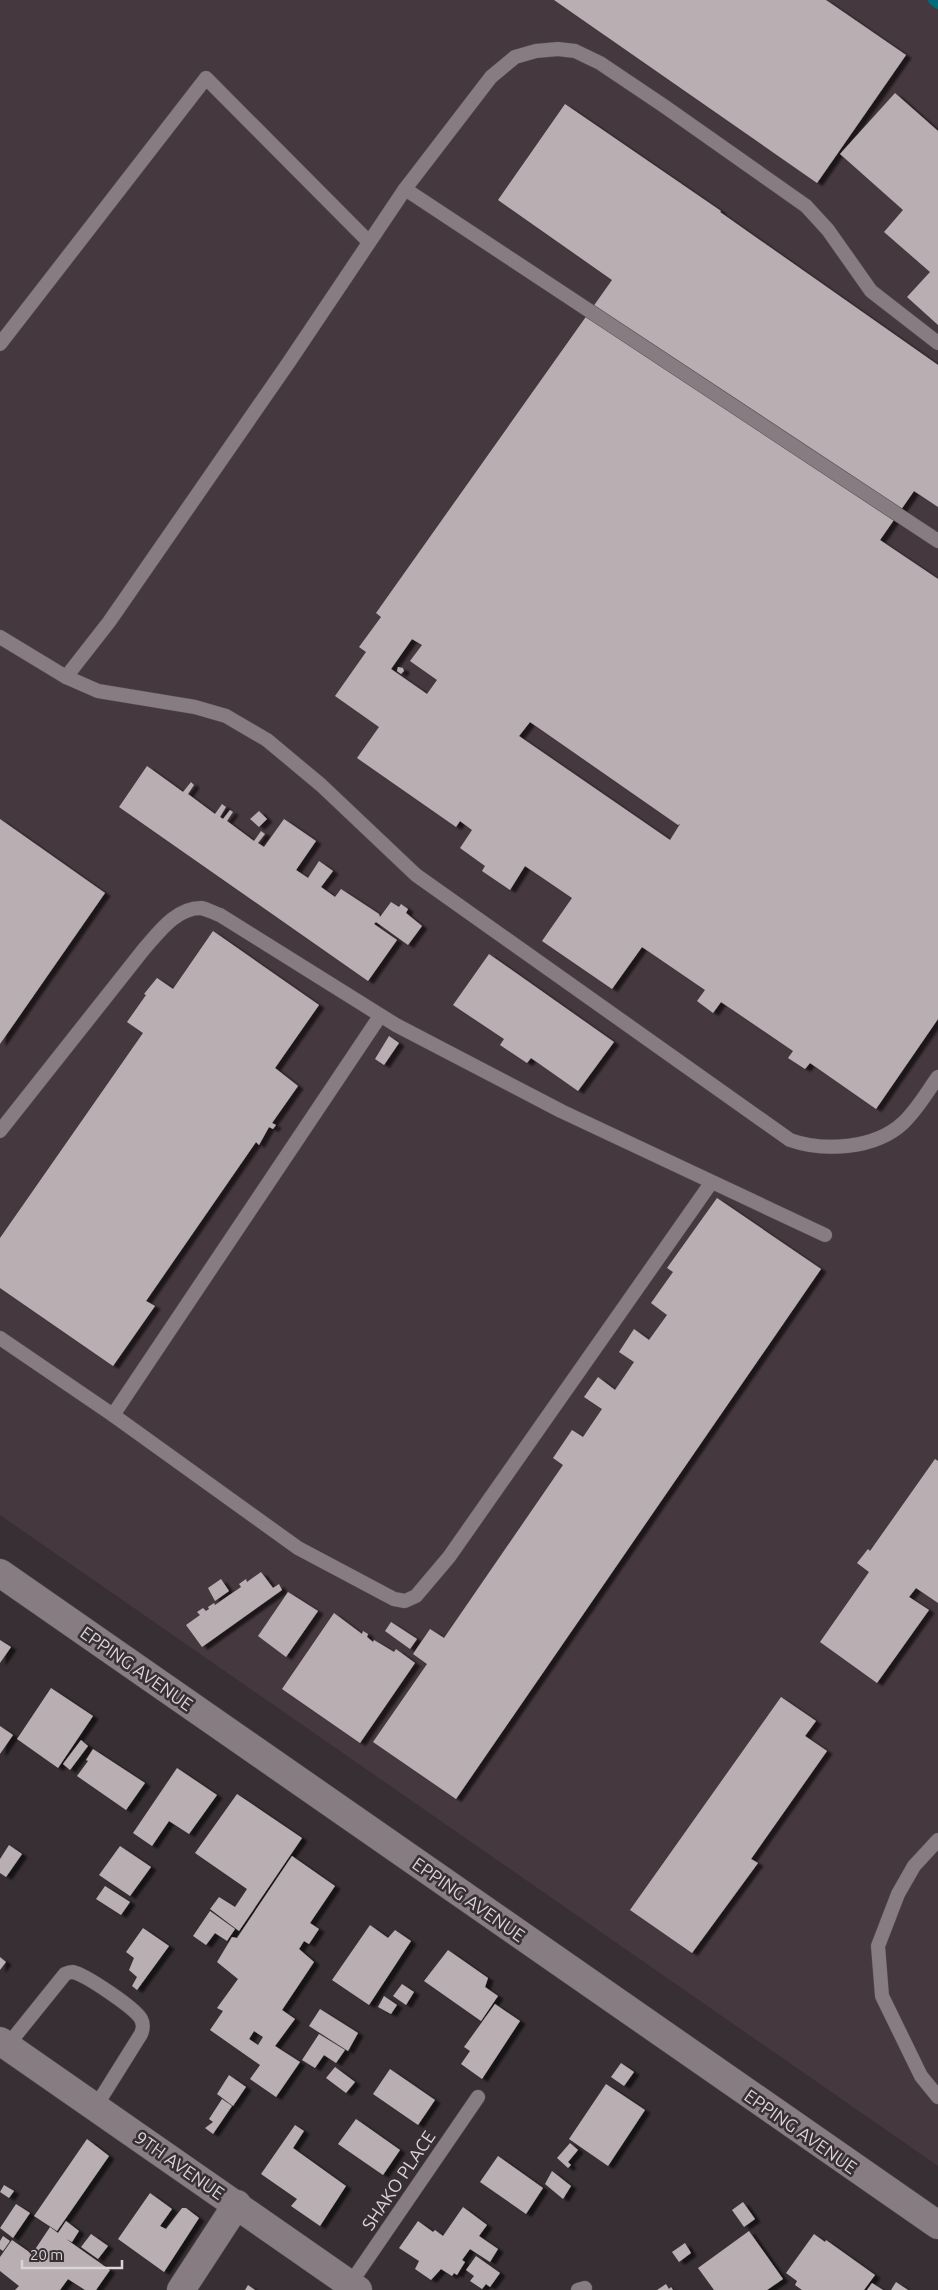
<svg xmlns="http://www.w3.org/2000/svg" width="938" height="2290" viewBox="0 0 938 2290" font-family="Ubuntu,sans-serif">
  <defs>
    <filter id="shadow"><feDropShadow dx="5.5" dy="3" stdDeviation="1" flood-color="#0009"/></filter>
  </defs>
  <rect width="100%" height="100%" fill="#372f33"/>
  <path fill="#46383f" d="M0,0H938V2166L0,1515Z"/>
  <g fill="none" stroke-linecap="round" stroke-linejoin="round">
    <path stroke="#006d7c" stroke-width="10" d="M933,0L938,4"/>
  </g>
  <g fill="#b9afb3" fill-rule="evenodd" filter="url(#shadow)">
    <path d="M554,0H826L906,55L817,183Z"/>
    <path d="M895,93L938,131V325L907,297L930,272L884,232L903,210L840,154Z"/>
    <path d="M565,104L721,211L720,212L938,365V507L914,491L880,540L938,579V1019L876,1109L810,1063L805,1069L788,1058L793,1051L721,1002L713,1013L697,1001L705,990L642,947L612,989L542,941L572,898L525,866L510,890L482,871L485,866L460,848L472,830L460,821L456,827L357,758L379,727L335,696L366,652L359,647L381,617L376,613L612,280L498,200ZM412,639L422,645L410,661L437,680L427,694L391,669ZM530,722L678,825L680,824L670,840L519,736Z"/>
    <path d="M398,667L403,668L404,671L401,674L397,671Z"/>
    <path d="M147,766L183,792L191,782L194,785L188,794L215,814L222,804L226,807L220,817L223,819L230,810L233,812L227,821L254,841L261,831L265,834L258,843L264,847L284,819L316,841L296,870L308,878L319,861L333,871L321,887L335,897L341,889L379,914L380,917L391,902L399,907L401,904L408,909L406,913L422,926L408,945L376,922L374,924L397,940L368,981L119,807Z"/>
    <path d="M259,811L267,819L259,827L250,819Z"/>
    <path d="M0,819L105,893L0,1044Z"/>
    <path d="M213,931L319,1005L275,1068L298,1086L272,1123L276,1125L273,1129L269,1127L259,1145L256,1142L146,1301L155,1306L113,1366L0,1288V1238L143,1033L127,1022L146,995L144,994L157,978L173,989Z"/>
    <path d="M489,954L614,1042L578,1091L531,1058L527,1063L500,1045L504,1039L453,1005Z"/>
    <path d="M389,1036L399,1043L384,1065L375,1059Z"/>
    <path d="M717,1198L821,1269L456,1799L373,1742L427,1664L413,1654L430,1629L444,1638L563,1465L553,1458L572,1430L583,1437L602,1409L584,1397L598,1377L615,1390L634,1362L619,1352L634,1329L649,1340L667,1315L651,1303L673,1272L667,1268Z"/>
    <path d="M935,1459L938,1461V1603L916,1588L909,1597L929,1610L877,1683L820,1642L869,1572L857,1563L868,1549L870,1551Z"/>
    <path d="M261,1572L273,1588L279,1584L282,1590L202,1647L186,1625L200,1615L197,1612L203,1608L206,1611L209,1609L208,1607L214,1603L215,1605L241,1587L239,1584L246,1579L247,1582Z"/>
    <path d="M221,1579L229,1591L215,1601L208,1588Z"/>
    <path d="M288,1592L318,1611L286,1657L258,1636Z"/>
    <path d="M334,1613L362,1634L363,1631L368,1634L367,1637L373,1642L374,1640L394,1652L396,1649L415,1663L360,1743L282,1689Z"/>
    <path d="M391,1622L417,1639L410,1649L385,1631Z"/>
    <path d="M0,1640L11,1647L0,1663Z"/>
    <path d="M51,1688L93,1716L58,1768L17,1739Z"/>
    <path d="M781,1697L816,1721L805,1736L827,1751L751,1859L758,1863L692,1953L630,1910Z"/>
    <path d="M0,1726L13,1735L0,1754Z"/>
    <path d="M81,1740L88,1746L70,1770L63,1764Z"/>
    <path d="M93,1749L145,1783L126,1810L77,1776L88,1761L86,1760Z"/>
    <path d="M177,1768L217,1795L189,1834L169,1821L152,1846L133,1833Z"/>
    <path d="M237,1794L302,1838L239,1931L210,1909L219,1897L235,1907L247,1889L195,1853Z"/>
    <path d="M9,1845L22,1854L6,1877L0,1873V1859Z"/>
    <path d="M120,1846L151,1867L130,1896L99,1875Z"/>
    <path d="M292,1856L335,1886L310,1923L319,1929L309,1944L304,1941L299,1949L314,1962L282,2010L295,2019L275,2046L300,2062L276,2097L250,2079L260,2065L210,2030L223,2011L217,2008L238,1979L217,1962L232,1937L237,1938ZM254,2031L263,2037L258,2045L249,2039Z"/>
    <path d="M105,1886L130,1902L121,1915L96,1899Z"/>
    <path d="M210,1911L235,1929L227,1941L215,1933L206,1945L193,1936Z"/>
    <path d="M370,1925L388,1938L395,1930L411,1941L369,2005L332,1980Z"/>
    <path d="M143,1928L169,1946L137,1990L132,1986L137,1977L129,1970L134,1958L126,1952Z"/>
    <path d="M448,1950L488,1978L485,1987L498,1996L481,2021L424,1981Z"/>
    <path d="M0,1957L6,1962L0,1970Z"/>
    <path d="M402,1984L414,1992L406,2005L393,1996Z"/>
    <path d="M384,1996L397,2005L391,2014L378,2007Z"/>
    <path d="M495,2004L520,2021L482,2079L461,2064L470,2051L464,2047Z"/>
    <path d="M320,2009L358,2033L348,2051L309,2026Z"/>
    <path d="M319,2034L345,2050L336,2063L324,2055L315,2068L302,2060Z"/>
    <path d="M621,2063L634,2072L624,2086L611,2077Z"/>
    <path d="M335,2067L355,2082L346,2093L326,2078Z"/>
    <path d="M390,2069L435,2100L418,2125L373,2094Z"/>
    <path d="M229,2075L246,2087L233,2106L217,2094Z"/>
    <path d="M606,2084L645,2110L608,2166L569,2139Z"/>
    <path d="M222,2099L232,2106L213,2134L205,2128L213,2122L209,2119Z"/>
    <path d="M356,2119L400,2150L383,2175L338,2144Z"/>
    <path d="M295,2125L304,2131L293,2148L346,2186L320,2226L291,2206L297,2199L261,2174Z"/>
    <path d="M87,2139L109,2156L57,2231L34,2216Z"/>
    <path d="M570,2143L578,2150L568,2162L571,2165L568,2168L557,2158Z"/>
    <path d="M498,2156L543,2188L526,2214L480,2182Z"/>
    <path d="M552,2171L571,2186L563,2199L545,2184Z"/>
    <path d="M4,2185L14,2191L9,2198L0,2192Z"/>
    <path d="M150,2193L172,2209L160,2226L166,2229L182,2208H186L199,2218L164,2272L118,2239Z"/>
    <path d="M743,2202L755,2219L744,2227L732,2210Z"/>
    <path d="M16,2204L30,2213L13,2238L0,2228Z"/>
    <path d="M463,2207L487,2225L479,2236L498,2249L490,2262L470,2249L462,2260L465,2262L457,2275L454,2273L452,2276L441,2269L431,2280L415,2269L419,2261L399,2248L418,2221L433,2232L435,2230L443,2236Z"/>
    <path d="M66,2221L79,2231L72,2242L66,2239L110,2270L96,2290H85L68,2279L60,2290H15L19,2286L0,2271V2257L12,2240L32,2254L50,2227L58,2233Z"/>
    <path d="M749,2231L783,2279L767,2290H714L698,2268Z"/>
    <path d="M91,2234L108,2246L98,2259L81,2247Z"/>
    <path d="M814,2234L825,2242L826,2240L875,2275L864,2290H802L795,2285L797,2281L786,2273Z"/>
    <path d="M3,2236L10,2241L3,2251L0,2249V2241Z"/>
    <path d="M685,2243L691,2253L679,2262L672,2252Z"/>
    <path d="M476,2256L500,2273L490,2287L486,2284L482,2289L470,2281L474,2276L466,2270Z"/>
    <path d="M896,2282L908,2290H891Z"/>
    <path d="M872,2283L883,2290H867Z"/>
    <path d="M666,2284L669,2289L671,2287L673,2290H657Z"/>
    <path d="M248,2285L255,2290H245Z"/>
  </g>
  <g fill="none" stroke-linecap="round" stroke-linejoin="round">
    <g stroke="#524c4f" stroke-width="15">
      <g id="service">
        <path d="M405,189L938,541"/>
        <path d="M0,344L206,78L369,242"/>
        <path d="M0,637L66,677L98,691L195,707L226,716L267,740L321,785L416,875L790,1140C824,1152 875,1149 903,1123C917,1110 927,1092 938,1077"/>
        <path d="M66,677L109,622L289,362L405,189L491,77L515,57L536,51L558,49L575,51L600,63L664,106L806,206L828,230L871,291L938,343"/>
        <path d="M0,1131L144,949C159,932 176,908 201,908C207,909 214,913 220,915L396,1025L561,1111L825,1235"/>
        <path d="M0,1338L113,1415L298,1548L394,1599L405,1601L416,1596L449,1557L711,1183"/>
        <path d="M113,1415L380,1016"/>
        <path d="M938,1840L914,1866L898,1894L878,1946L882,1996L921,2076L938,2097"/>
        <path d="M7,2046L65,1974C67,1973 71,1972 73,1972C86,1975 135,2008 141,2019C144,2025 143,2029 141,2034L96,2106"/>
        <path d="M350,2284L478,2097"/>
        <path d="M578,2290L585,2288"/>
      </g>
    </g>
    <g stroke="#524c4f" stroke-width="29">
      <g id="minor">
        <path d="M0,2041L358,2290"/>
        <path d="M181,2290L237,2204"/>
      </g>
    </g>
    <g stroke="#524c4f" stroke-width="29">
      <path id="tertiary" d="M0,1573L938,2225"/>
    </g>
    <use href="#service" stroke="#867c81" stroke-width="14"/>
    <use href="#minor" stroke="#867c81" stroke-width="28"/>
    <use href="#tertiary" stroke="#867c81" stroke-width="28"/>
  </g>
  <g text-anchor="middle" dominant-baseline="central" stroke-width="5" stroke-linejoin="round" paint-order="stroke">
    <g font-size="18" fill="#d9d4d6" stroke="#372f33">
      <text transform="translate(137 1668) rotate(35)">EPPING AVENUE</text>
      <text transform="translate(469 1899) rotate(35)">EPPING AVENUE</text>
      <text transform="translate(801 2131) rotate(35)">EPPING AVENUE</text>
      <text transform="translate(180 2165) rotate(35)">9TH AVENUE</text>
      <text transform="translate(398 2180) rotate(-56)">SHAKO PLACE</text>
    </g>
  </g>
  <path d="M22 2260v8h100v-8" fill="none" stroke="#d9d4d6" stroke-width="2.5"/>
  <text x="30" y="2260" font-size="15" fill="#d9d4d6" stroke="#372f33" stroke-width="4" paint-order="stroke">20 m</text>
</svg>
